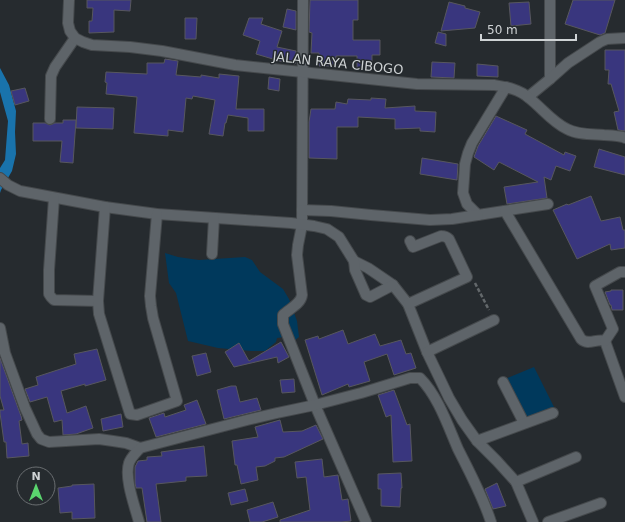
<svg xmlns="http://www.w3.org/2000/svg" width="625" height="522" viewBox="0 0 625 522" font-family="'DejaVu Sans',sans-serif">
  <rect width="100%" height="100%" fill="#262b2f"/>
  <g fill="#00395c">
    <path d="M165,253L178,257L199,260L245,257L252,260L260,272L283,289L289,299L297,321L299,337L294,341L284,337L277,338L276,342L265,351H251L218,348L188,341L176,293L169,283Z"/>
    <path d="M534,367L555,409L526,418L505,379Z"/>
  </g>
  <path fill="#1973ac" d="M0,68L9,85L16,111L15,132L16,154L12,171L1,190L0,193V168L5,160L8,121L0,92Z"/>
  <g fill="#39367e" stroke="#57575e">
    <path d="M87,0H131L130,11L114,10V32L89,33V21H92L93,8H87Z"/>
    <path d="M310,0H358V20H353V40H380V55H372V68H357V56H336L335,66H319V53H311L312,33L309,32Z"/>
    <path d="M573,0H615L605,33L600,35L565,24Z"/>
    <path d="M449,2L465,6V8L480,12L475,28L441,31Z"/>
    <path d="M529,2L531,24L511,26L509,3Z"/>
    <path d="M287,9L296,11V30L283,27Z"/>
    <path d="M185,18H197L196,39H185Z"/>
    <path d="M249,18H263L261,24L282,31L277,47L296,51V59L295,64L283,61V62L256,54L260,41L243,35Z"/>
    <path d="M438,32L446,34V46L435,43Z"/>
    <path d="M605,50H625V131L618,130L614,112L619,111L611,84H608L609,70H605Z"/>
    <path d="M165,59L178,61L176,75L201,77V75L219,78V74L239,76L236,109H264V131H248V118L228,115L226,123H225L223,136L209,134L215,100L193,96L192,99L186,98L183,132L168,130V136L134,133L137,97L106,94L107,83L105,82L106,72L147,74V63H164Z"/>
    <path d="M432,62L455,63L454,78L431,77Z"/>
    <path d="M477,64L498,66V77L477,76Z"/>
    <path d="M269,77L280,79L279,91L268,89Z"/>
    <path d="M25,88L29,101L15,105L11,91Z"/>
    <path d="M371,98L386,99L385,108L415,106V111L436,112L435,132L420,131V128L395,129V119L358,117V127H337V159L309,158V122L311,109H335L336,102L347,104L348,99L371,100Z"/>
    <path d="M77,107L114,108L113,129L76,128Z"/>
    <path d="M496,116L527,130L525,134L564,155L565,152L576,156L570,171L556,166L551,180L544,177L547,198L507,204L504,187L538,182L499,162L494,170L474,157L478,146Z"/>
    <path d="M63,120H76L73,163L60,162L62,141H33V123H45L50,125L55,123H63Z"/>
    <path d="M599,149L625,157V175L594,167Z"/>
    <path d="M422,158L458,164L457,180L420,174Z"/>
    <path d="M591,196L601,221L620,217L623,230H625V248L611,250L610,244L577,259L553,210L567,204L568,205Z"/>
    <path d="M611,290H623V310H612L611,305H610L605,292L611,291Z"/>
    <path d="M343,330L348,344L375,334L380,346L401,340L406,354L411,353L416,368L394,375L387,354L364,362L370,381L349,387L348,384L322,395L305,340L318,336L319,339Z"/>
    <path d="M281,342L289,357L278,363L277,357L234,367L225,352L239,343L249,361Z"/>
    <path d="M97,349L106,380L85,386V384L61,391L67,413L86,406L93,428L76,434L63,435L62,420L54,422L47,397L30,402L25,389L38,385L36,377L76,364L74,354Z"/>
    <path d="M206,353L211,372L197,376L192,356Z"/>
    <path d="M0,358L21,416L22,420L19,421L22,444L28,443L29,456L7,458L6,442H4L0,413V410H4L0,396Z"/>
    <path d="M294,379L295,392L282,393L280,380Z"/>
    <path d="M231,386H236L240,402L257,398L261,410L224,419L217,390Z"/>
    <path d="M394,390L407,425L410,424L412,461L393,462L391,415L386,417L378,395Z"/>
    <path d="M197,400L206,424L156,437L149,418L164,413L165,417L186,410L184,405Z"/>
    <path d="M121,414L123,427L103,431L101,419Z"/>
    <path d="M280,420L283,432L302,431L316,425L323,439L284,457L275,458V461L265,466L256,467L258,480L241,484L237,465H235L232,441L258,437L255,427Z"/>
    <path d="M204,446L207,476L186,477V481L156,484L161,522H147L142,488H136L135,483V467L138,461L147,460V457L162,456L161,452Z"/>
    <path d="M322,459L324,477L338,475L342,500L348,499L351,521L341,522H280V520L310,510L306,477L297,478L295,462Z"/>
    <path d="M401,473L402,488H401L400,507L381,506V489H378V474Z"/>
    <path d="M497,483L506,506L493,509L485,489Z"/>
    <path d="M94,484L95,518L72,519V512L60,513L58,488L72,486V485Z"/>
    <path d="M245,489L248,501L231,505L228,493Z"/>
    <path d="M273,502L278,517L262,522H250L247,510Z"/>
  </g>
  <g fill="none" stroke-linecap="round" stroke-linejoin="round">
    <g stroke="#45494c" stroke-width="12">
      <g id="minor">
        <path d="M303,0L302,225L298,245L297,255L302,295C301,304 289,309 283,315V324L315,405L366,522"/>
        <path d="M550,0V79"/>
        <path d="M506,87L472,143L468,153L465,164L463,193L467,204L478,215L548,204"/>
        <path d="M528,97L550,79L568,63L600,42L607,39L625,38"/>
        <path d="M50,119L51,76L55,67L75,38"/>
        <path d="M0,178L8,185L20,191L105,207L157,214L291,223L314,226L327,229L339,237L354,261L368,268L393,285L408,304L427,352L449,398L462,420L477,441L497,461L516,482L533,522"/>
        <path d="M54,198L49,270V294L51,297L54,300L98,301"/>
        <path d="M105,207L98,301L99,314L130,414L137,415L177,401L153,318L151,306L150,296L157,214"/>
        <path d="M302,210L331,211L371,215L430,220L452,219L478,215"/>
        <path d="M505,211L581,339C588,346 597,338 605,341L625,397"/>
        <path d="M212,254L214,218"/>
        <path d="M354,261L355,270L366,295L370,297L393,285"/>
        <path d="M408,304L467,277L449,239C447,237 444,236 441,236L413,247L410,241"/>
        <path d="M0,328L5,353L25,408L37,434L41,439L49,442L99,439L113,441L126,443L140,448"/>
        <path d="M605,341L613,329L595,286L620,272H625"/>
        <path d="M427,352L494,320"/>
        <path d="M503,382L524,423"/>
        <path d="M477,441L553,413"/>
        <path d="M516,482L576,457"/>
        <path d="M139,522C135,507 124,478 129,463C131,457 136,453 140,448L247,420L277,413L315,405L361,393L410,378H420C438,396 448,426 458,449C470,473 483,497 491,522"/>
        <path d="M548,522L601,503"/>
      </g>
    </g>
    <g stroke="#45494c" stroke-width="12">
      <path id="tertiary" d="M69,0L68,23L70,31L75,38L83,42L92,45L130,47L162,51L235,65L417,84L494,85C506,87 519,89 529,98C542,108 552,122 567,129C578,135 593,134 604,135C611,135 617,136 623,137L625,138"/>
    </g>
    <path stroke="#63686b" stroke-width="2.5" stroke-dasharray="4 2" stroke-linecap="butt" d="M475,283L489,310"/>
    <use href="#minor" stroke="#5e6469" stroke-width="10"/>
    <use href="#tertiary" stroke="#5e6469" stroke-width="10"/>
  </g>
  <g text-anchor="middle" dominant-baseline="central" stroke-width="3" stroke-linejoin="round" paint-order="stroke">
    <g font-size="13" fill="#cfd3d5" stroke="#262b2f">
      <text transform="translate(338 63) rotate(6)">JALAN RAYA CIBOGO</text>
    </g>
  </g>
  <g transform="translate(36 486)"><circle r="19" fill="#262b2f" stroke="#6a6e71"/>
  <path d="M0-3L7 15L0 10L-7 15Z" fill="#5ad56e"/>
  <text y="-6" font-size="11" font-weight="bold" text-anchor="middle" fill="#cfd3d5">N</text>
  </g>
  <path d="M481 34v6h95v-6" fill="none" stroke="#cfd3d5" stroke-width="2"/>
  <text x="487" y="34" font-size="12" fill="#cfd3d5" stroke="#262b2f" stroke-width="3" paint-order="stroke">50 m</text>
</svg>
